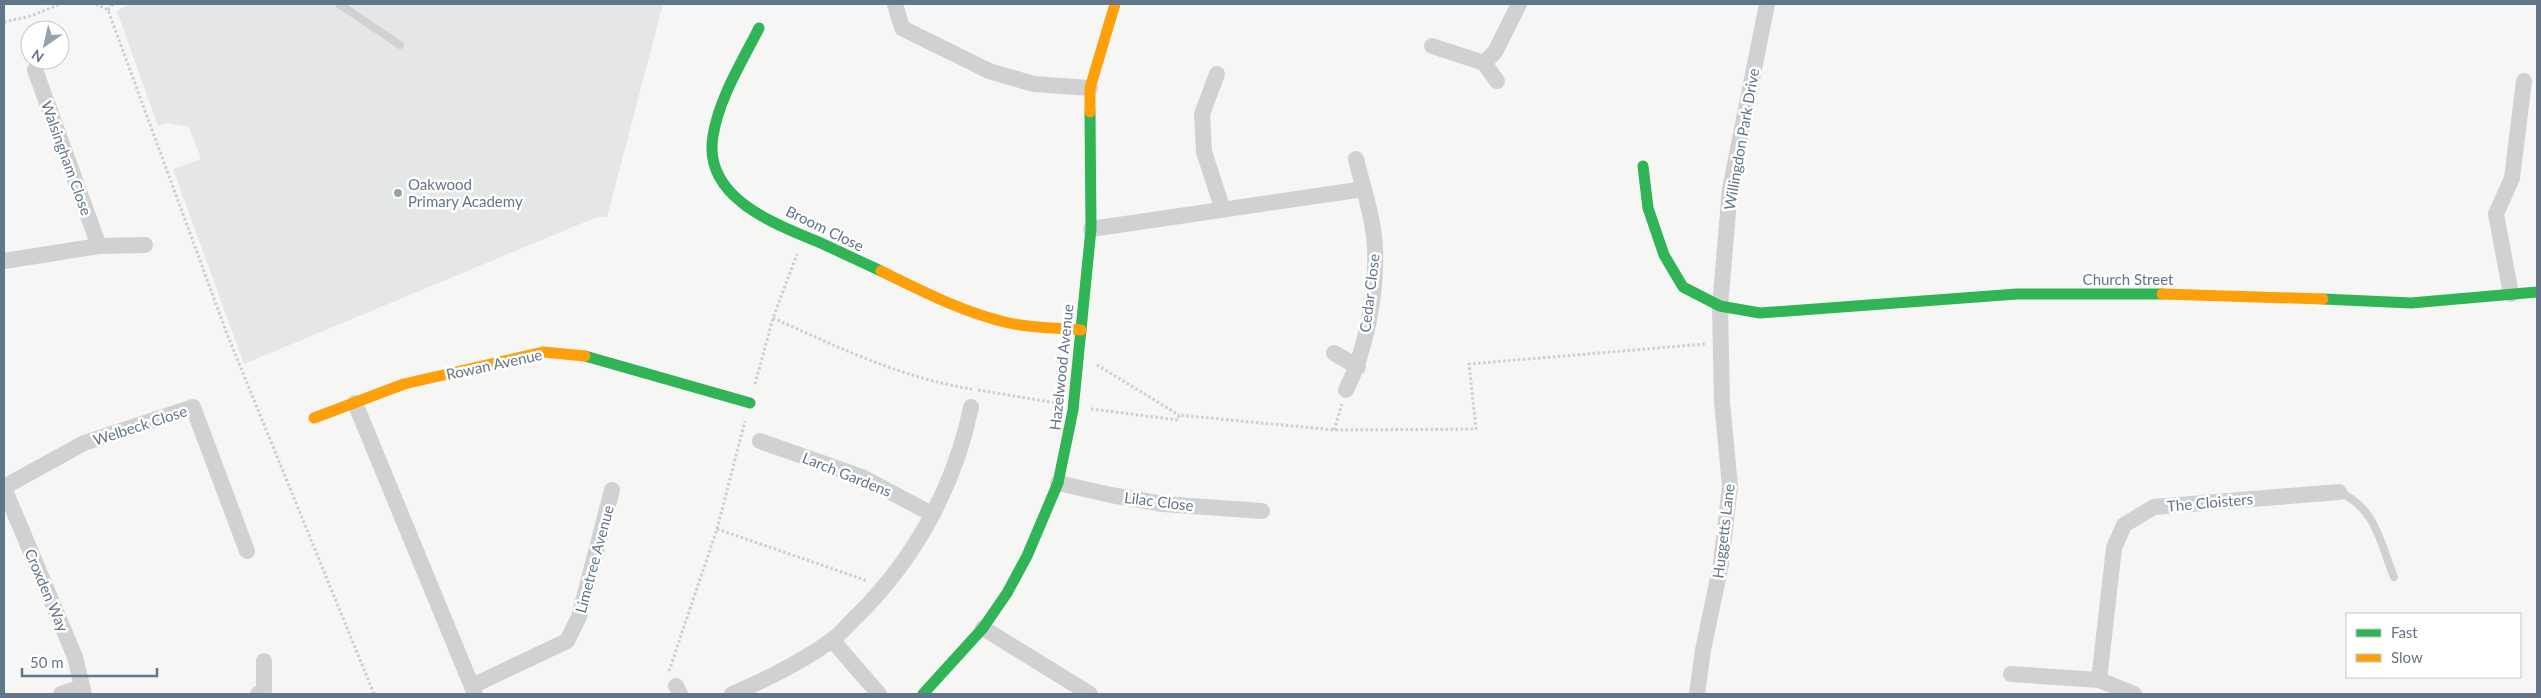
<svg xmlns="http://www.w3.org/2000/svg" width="2541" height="698" viewBox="0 0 2541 698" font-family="Lato,sans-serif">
  <rect width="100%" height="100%" fill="#f6f6f5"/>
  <path fill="#e5e6e6" d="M129,4H663L607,217H597L244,364L173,169L201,159L189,127L168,123L158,126L117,11Z"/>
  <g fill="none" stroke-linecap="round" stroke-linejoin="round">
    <g stroke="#cdcecf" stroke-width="3" stroke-dasharray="2.5 2.5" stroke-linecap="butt">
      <path d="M96,4L108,10L227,334L374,694"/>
      <path d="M108,10L113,4"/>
      <path d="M4,22L31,16L60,4"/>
      <path d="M773,318C838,347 901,378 972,389"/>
      <path d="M1097,365L1179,415"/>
      <path d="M755,384L773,318L797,254"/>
      <path d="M978,390L1056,403"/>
      <path d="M1091,409L1178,420L1179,415L1334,430L1476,429L1469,364L1705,344"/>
      <path d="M1334,430L1342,404"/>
      <path d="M717,529L868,581"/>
      <path d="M669,671L717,529L745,421"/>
    </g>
    <g stroke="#d0d1d2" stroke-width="8">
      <path d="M339,4L400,45"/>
      <path d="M2339,492C2376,508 2380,542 2394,577"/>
    </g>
    <g stroke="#d0d1d2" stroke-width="16">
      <path d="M895,4L902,28L989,71L1034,84L1090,88"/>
      <path d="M1432,46L1484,63L1495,52L1519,4"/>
      <path d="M1484,63L1497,81"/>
      <path d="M35,70L99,246"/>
      <path d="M1217,74L1202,114L1204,152L1223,210"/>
      <path d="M1091,229L1364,189"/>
      <path d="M4,261L99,246L145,245"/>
      <path d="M2511,294L2496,214L2512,178L2524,81"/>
      <path d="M1334,353L1358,367"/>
      <path d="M1346,390C1366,351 1377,292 1375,249C1374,219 1363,188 1356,159"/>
      <path d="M355,403L475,694"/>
      <path d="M760,441L862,477L932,514"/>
      <path d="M1058,483L1111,495L1163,504L1262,511"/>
      <path d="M4,487L84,443L193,407L247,551"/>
      <path d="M4,488L75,657L84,694"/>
      <path d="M983,628L1090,694"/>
      <path d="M832,640L879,694"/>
      <path d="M2011,674L2099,680L2134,694"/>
      <path d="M2099,680L2114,548L2124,525L2154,507L2339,492"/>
      <path d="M472,686L567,641L579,617L612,490"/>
      <path d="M676,686L680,694"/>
      <path d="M61,694L81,687"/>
      <path d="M258,694L264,690V661"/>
      <path d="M732,694C765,680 802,662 832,640C842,633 850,622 859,614C916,557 955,485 971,407"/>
      <path d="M1697,694L1703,650L1721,564L1730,486L1722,402L1720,306L1730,189L1767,4"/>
    </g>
    <g stroke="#30b455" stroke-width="11">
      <path d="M759,28C742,62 719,98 713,136C702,199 778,225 823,244C842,253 862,262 881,271"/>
      <path d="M1643,166L1648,208L1664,255L1683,287L1720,306L1760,313L2017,294H2162"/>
      <path d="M2323,299L2411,303L2537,292"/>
      <path d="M585,356L750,403"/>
      <path d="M923,694L983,628L1007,593L1027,556L1058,483L1073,410L1091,229L1090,112"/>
    </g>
    <g stroke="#ff9f0a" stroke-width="11">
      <path d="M1090,112V88L1115,4"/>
      <path d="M881,271C922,291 964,313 1009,323C1032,328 1057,328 1081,330"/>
      <path d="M2162,294L2323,299"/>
      <path d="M314,418L404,384L543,352L585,356"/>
    </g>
  </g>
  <circle fill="#96a2ae" stroke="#fff" stroke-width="2" cx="398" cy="193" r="5"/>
  <g text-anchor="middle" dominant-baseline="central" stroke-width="5" stroke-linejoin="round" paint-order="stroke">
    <g font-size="15" fill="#637588" stroke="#fff">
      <text transform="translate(1741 139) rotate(-80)">Willingdon Park Drive</text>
      <text transform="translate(67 158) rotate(70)">Walsingham Close</text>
      <text transform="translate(825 228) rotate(26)">Broom Close</text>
      <text x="2128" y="279">Church Street</text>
      <text transform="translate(1369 293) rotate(-83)">Cedar Close</text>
      <text transform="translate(494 364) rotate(-12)">Rowan Avenue</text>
      <text transform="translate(1061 367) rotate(-84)">Hazelwood Avenue</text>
      <text transform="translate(140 425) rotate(-18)">Welbeck Close</text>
      <text transform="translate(847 474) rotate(22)">Larch Gardens</text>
      <text transform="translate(1159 501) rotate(7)">Lilac Close</text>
      <text transform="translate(2210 502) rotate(-5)">The Cloisters</text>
      <text transform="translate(1723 531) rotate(-83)">Huggetts Lane</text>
      <text transform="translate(594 559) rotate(-75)">Limetree Avenue</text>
      <text transform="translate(47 590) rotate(67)">Croxden Way</text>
    </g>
    <g font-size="15" fill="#637588" stroke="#fff" text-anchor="start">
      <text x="408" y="184">Oakwood<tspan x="408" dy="17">Primary Academy</tspan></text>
    </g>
  </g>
  <rect width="2541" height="698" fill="none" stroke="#637588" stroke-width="10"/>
  <rect x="2346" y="613" width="175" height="65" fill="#ffffff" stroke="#c1c8cf"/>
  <rect x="2356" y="629" width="25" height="8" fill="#30b455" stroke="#c1c8cf"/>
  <text x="2391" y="638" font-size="15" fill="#637588">Fast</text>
  <rect x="2356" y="654" width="25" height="8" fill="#ff9f0a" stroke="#c1c8cf"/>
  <text x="2391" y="663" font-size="15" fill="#637588">Slow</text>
  <g transform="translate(45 45) rotate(214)"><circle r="24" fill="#ffffff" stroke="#c1c8cf"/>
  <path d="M0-4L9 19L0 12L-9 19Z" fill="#96a2ae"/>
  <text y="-8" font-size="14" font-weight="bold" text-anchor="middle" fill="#637588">N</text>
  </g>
  <path d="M22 668v8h135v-8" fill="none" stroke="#637588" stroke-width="2.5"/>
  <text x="30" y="668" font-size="15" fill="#637588" stroke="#ffffff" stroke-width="4" paint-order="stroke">50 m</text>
</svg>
